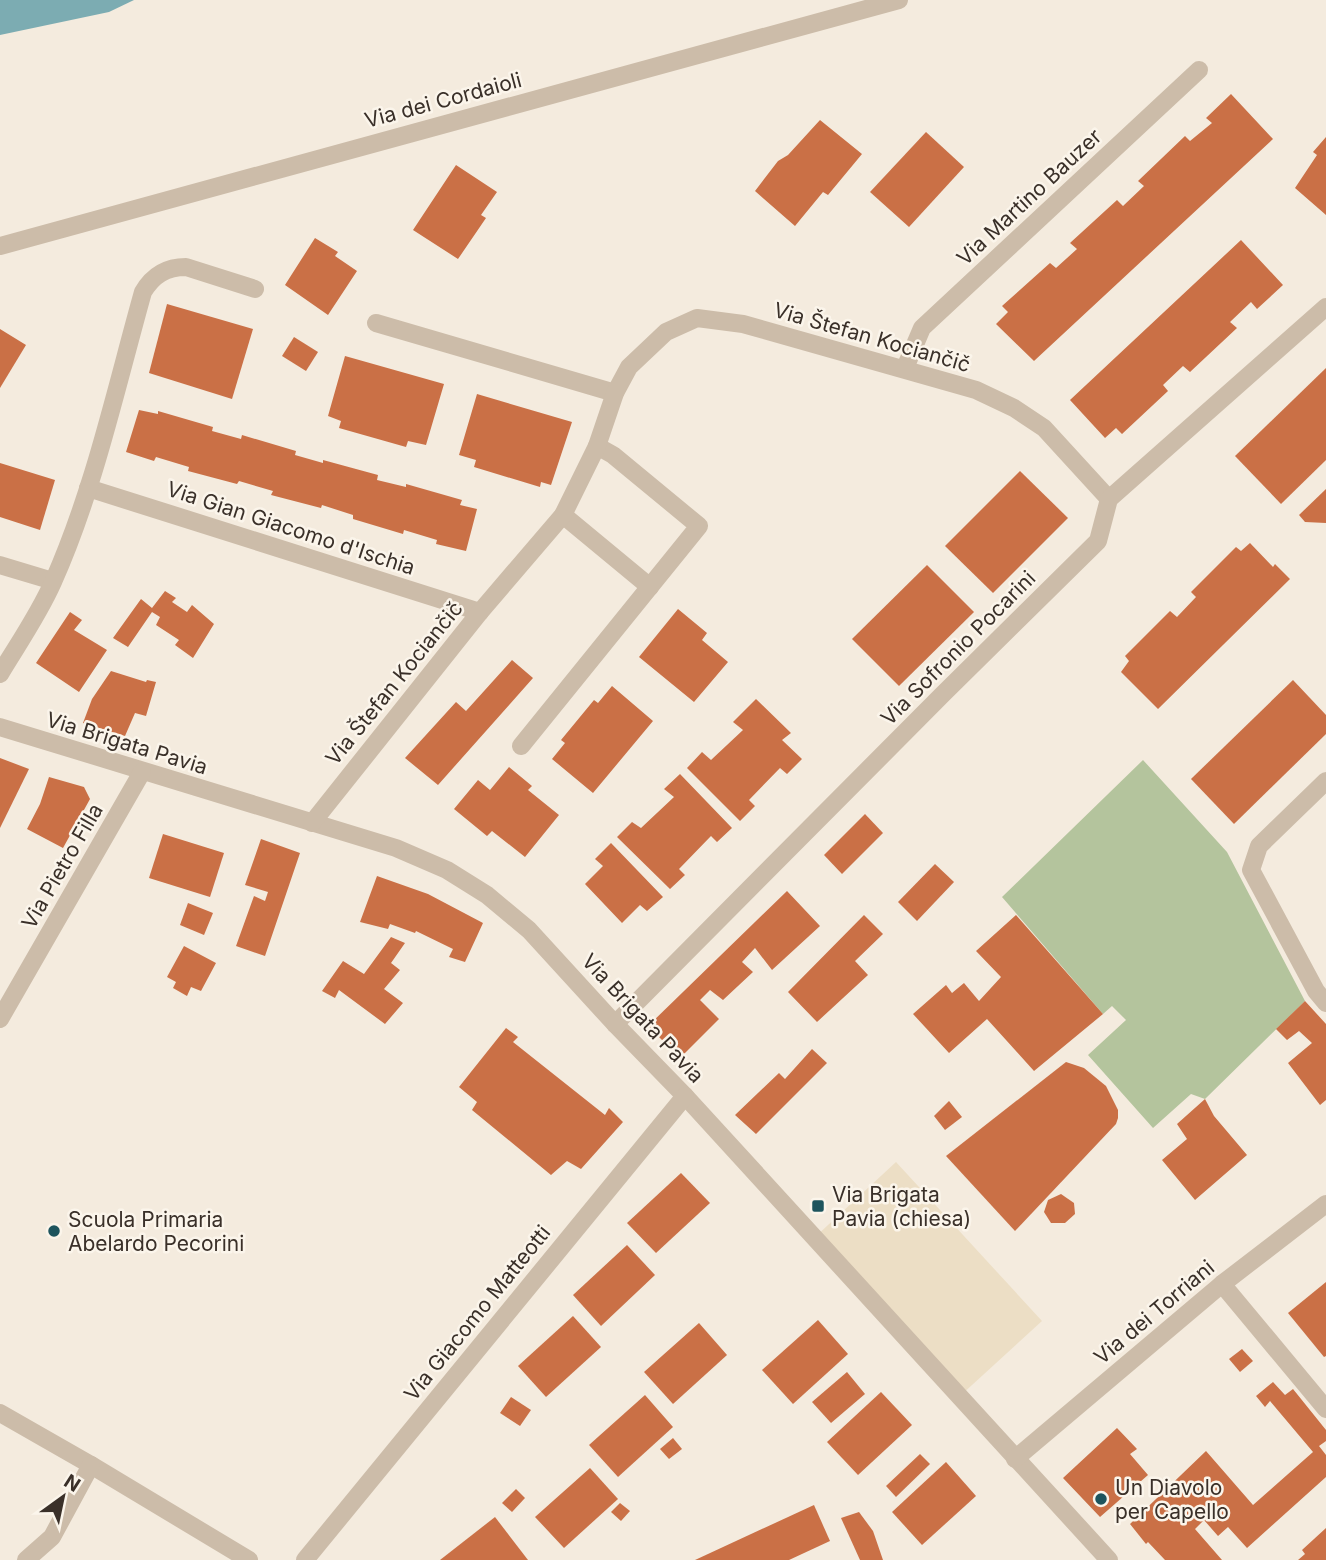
<svg xmlns="http://www.w3.org/2000/svg" width="1326" height="1560" viewBox="0 0 1326 1560" font-family="Inter,sans-serif">
  <rect width="100%" height="100%" fill="#f4ebde"/>
  <path fill="#b4c49d" d="M1143,760L1227,852L1305,1001L1205,1099L1191,1094L1153,1128L1088,1055L1126,1020L1112,1006L1103,1014L1002,897Z"/>
  <path fill="#ecdec5" d="M896,1162L1042,1321L960,1396L814,1238Z"/>
  <path fill="#7cacb2" d="M0,0H134L109,12L0,35Z"/>
  <g fill="#ca7046">
    <path d="M1231,94L1273,139L1034,361L996,324L1008,312L1002,306L1050,263L1056,268L1077,249L1070,243L1117,200L1123,206L1144,186L1138,181L1185,136L1190,141L1212,123L1206,118Z"/>
    <path d="M820,120L862,154L828,195L823,192L795,226L755,191L778,161L788,155Z"/>
    <path d="M926,132L964,167L909,227L870,192Z"/>
    <path d="M1326,137V215L1295,188L1317,155L1313,152Z"/>
    <path d="M456,165L497,192L481,215L486,218L458,259L413,230Z"/>
    <path d="M315,238L338,252L335,256L357,271L328,315L285,285Z"/>
    <path d="M1241,240L1283,285L1257,309L1251,302L1230,322L1237,328L1190,372L1183,366L1163,385L1168,391L1122,434L1116,428L1105,438L1070,400Z"/>
    <path d="M167,304L253,329L232,399L149,373Z"/>
    <path d="M0,329L26,345L0,388Z"/>
    <path d="M294,337L318,352L306,371L282,356Z"/>
    <path d="M345,356L444,384L426,445L408,441L406,447L339,428L341,421L328,416Z"/>
    <path d="M1326,368V460L1281,504L1235,456Z"/>
    <path d="M477,394L572,422L551,485L541,482L540,487L474,467L476,460L459,455Z"/>
    <path d="M139,410L158,414V411L213,427L212,431L241,439L242,435L296,451L295,455L323,463V460L378,475L377,480L406,487V484L462,500L460,505L477,509L466,551L436,544L437,540L404,530L403,534L353,519V515L322,505L321,508L271,495L273,491L239,481L237,484L188,471L189,467L156,457L154,461L126,452Z"/>
    <path d="M0,463L55,480L40,530L0,517Z"/>
    <path d="M1020,471L1068,518L993,593L945,546Z"/>
    <path d="M1326,489V523L1305,522L1299,515Z"/>
    <path d="M1250,543L1273,567L1275,564L1290,579L1158,709L1121,672L1129,661L1125,656L1170,611L1177,617L1196,597L1191,592L1236,547L1241,551Z"/>
    <path d="M927,565L974,612L899,686L852,639Z"/>
    <path d="M165,591L176,598L172,602L187,612L192,605L214,624L193,658L175,645L179,640L156,625L160,617L152,612L128,647L113,638L141,599L152,608Z"/>
    <path d="M678,609L707,633L702,640L728,662L694,702L639,657Z"/>
    <path d="M70,612L82,620L74,630L107,650L79,692L36,663Z"/>
    <path d="M512,660L533,678L438,785L405,758L456,702L466,711Z"/>
    <path d="M111,671L146,682L147,680L156,682L146,716L135,713L125,736L83,723L92,699Z"/>
    <path d="M1293,680L1326,715V734L1234,824L1191,779Z"/>
    <path d="M612,686L653,721L593,793L552,759L565,743L561,740L594,700L598,703Z"/>
    <path d="M756,699L791,733L782,740L802,759L787,774L780,768L749,800L755,806L740,821L687,768L702,752L711,760L743,730L733,722Z"/>
    <path d="M0,758L29,769L0,828Z"/>
    <path d="M509,767L532,786L528,790L559,815L525,857L492,831L487,836L454,809L478,780L490,790Z"/>
    <path d="M680,774L732,828L717,842L711,836L679,869L685,875L670,889L617,837L632,822L641,828L674,797L664,789Z"/>
    <path d="M49,777L84,787L90,799L63,848L27,829L40,804Z"/>
    <path d="M865,814L883,833L842,874L824,855Z"/>
    <path d="M163,834L224,853L210,897L149,878Z"/>
    <path d="M261,839L300,853L265,956L236,946L254,896L265,901L268,892L245,885Z"/>
    <path d="M611,843L663,897L647,911L640,905L622,923L585,884L603,866L595,859Z"/>
    <path d="M935,864L954,882L917,921L898,902Z"/>
    <path d="M377,876L428,894L483,923L465,962L449,957L453,949L416,931L415,933L390,924L388,929L360,922Z"/>
    <path d="M787,891L820,926L772,970L755,948L742,962L753,972L723,1000L710,990L700,1000L719,1019L680,1058L648,1026Z"/>
    <path d="M188,903L213,913L204,935L180,925Z"/>
    <path d="M864,915L883,934L855,961L868,975L817,1022L788,992Z"/>
    <path d="M1016,915L1103,1014L1034,1071L987,1019L949,1053L913,1014L946,985L952,993L964,983L979,1001L1001,977L976,951Z"/>
    <path d="M391,937L405,943L391,963L400,970L384,989L403,1003L385,1024L339,990L335,998L322,991L343,961L364,974Z"/>
    <path d="M184,946L216,963L201,991L191,987L187,996L173,988L176,982L167,977Z"/>
    <path d="M1305,1001L1326,1024V1100L1320,1105L1288,1063L1312,1043L1299,1031L1287,1040L1276,1029Z"/>
    <path d="M506,1028L518,1037L513,1042L605,1115L609,1108L623,1122L581,1169L567,1161L551,1175L472,1110L477,1102L459,1087Z"/>
    <path d="M812,1049L827,1063L756,1134L735,1115L779,1073L785,1079Z"/>
    <path d="M1066,1062L1084,1068L1106,1086L1118,1110V1118L1116,1124L1015,1231L946,1156Z"/>
    <path d="M1205,1099L1214,1116L1247,1155L1195,1200L1162,1160L1187,1139L1177,1124Z"/>
    <path d="M949,1101L962,1117L945,1130L934,1116Z"/>
    <path d="M681,1173L710,1203L656,1253L627,1223Z"/>
    <path d="M1061,1194L1074,1203L1075,1214L1065,1223H1051L1044,1212L1048,1200Z"/>
    <path d="M627,1245L655,1275L601,1326L573,1295Z"/>
    <path d="M1326,1282V1356L1324,1357L1288,1313Z"/>
    <path d="M573,1316L601,1347L546,1397L518,1366Z"/>
    <path d="M818,1320L848,1354L793,1404L762,1370Z"/>
    <path d="M699,1323L727,1355L673,1404L644,1372Z"/>
    <path d="M1242,1349L1253,1361L1240,1372L1229,1359Z"/>
    <path d="M847,1372L865,1394L831,1423L812,1402Z"/>
    <path d="M1273,1382L1285,1395L1293,1389L1326,1430V1441L1319,1446L1326,1455V1477L1247,1548L1228,1527L1218,1536L1204,1520L1195,1529L1222,1560H1165L1148,1542L1146,1544L1130,1524L1206,1451L1253,1505L1313,1452L1270,1401L1265,1407L1256,1396Z"/>
    <path d="M881,1392L912,1425L858,1475L827,1442Z"/>
    <path d="M645,1395L673,1427L618,1477L589,1445Z"/>
    <path d="M511,1397L531,1410L520,1426L500,1413Z"/>
    <path d="M1117,1428L1137,1449L1130,1454L1148,1475L1100,1517L1063,1478Z"/>
    <path d="M673,1438L682,1449L669,1459L660,1449Z"/>
    <path d="M920,1454L930,1464L896,1497L886,1486Z"/>
    <path d="M946,1462L976,1496L922,1545L892,1512Z"/>
    <path d="M590,1468L618,1499L564,1548L535,1517Z"/>
    <path d="M516,1489L525,1498L512,1512L502,1503Z"/>
    <path d="M620,1503L630,1511L621,1521L611,1512Z"/>
    <path d="M814,1505L830,1541L789,1560H695Z"/>
    <path d="M859,1512L873,1531L883,1560H860L841,1518Z"/>
    <path d="M495,1517L528,1560H440Z"/>
    <path d="M1326,1528V1560H1298L1305,1554L1302,1550Z"/>
  </g>
  <g fill="none" stroke-linecap="round" stroke-linejoin="round">
    <g stroke="#ccbca9" stroke-width="18">
      <path d="M0,246L899,0"/>
      <path d="M376,323L615,393"/>
      <path d="M905,368L922,328L1199,70"/>
      <path d="M88,488L480,612"/>
      <path d="M563,515L650,587"/>
      <path d="M0,565L53,581"/>
      <path d="M0,674C18,644 39,614 53,582C94,490 116,388 143,292C153,275 166,267 186,267L255,289"/>
      <path d="M0,727L396,848L447,870L487,895L529,930L615,1024L685,1096L1109,1560"/>
      <path d="M521,746L699,526L613,455L597,446"/>
      <path d="M1326,781L1259,846L1251,870L1316,991L1326,1003"/>
      <path d="M312,823L480,612L563,515L597,446L615,393L629,367L666,332L697,318L743,324L976,390L1014,408L1044,428L1109,499"/>
      <path d="M0,1019L142,772"/>
      <path d="M615,1024L943,694L1098,541L1109,499L1326,307"/>
      <path d="M1222,1284L1326,1409"/>
      <path d="M0,1413L91,1465L249,1560"/>
      <path d="M1015,1459L1222,1284L1326,1204"/>
      <path d="M26,1560L52,1537L91,1465"/>
      <path d="M305,1560L685,1096"/>
    </g>
  </g>
  <g fill="#1d545d" stroke="#fbf5eb" stroke-width="2.5">
    <rect x="811" y="1199" width="14" height="14" rx="3.5"/>
    <circle cx="54" cy="1231" r="7"/>
    <circle cx="1101" cy="1499" r="7"/>
  </g>
  <g text-anchor="middle" dominant-baseline="central" stroke-width="5" stroke-linejoin="round" paint-order="stroke">
    <g font-size="21" fill="#3a3029" stroke="#fbf5eb">
      <text transform="translate(443 100) rotate(-15)">Via dei Cordaioli</text>
      <text transform="translate(1029 197) rotate(-43)">Via Martino Bauzer</text>
      <text transform="translate(872 337) rotate(16)">Via Štefan Kociančič</text>
      <text transform="translate(291 528) rotate(18)">Via Gian Giacomo d'Ischia</text>
      <text transform="translate(958 648) rotate(-45)">Via Sofronio Pocarini</text>
      <text transform="translate(394 683) rotate(-51)">Via Štefan Kociančič</text>
      <text transform="translate(127 743) rotate(17)">Via Brigata Pavia</text>
      <text transform="translate(62 866) rotate(-60)">Via Pietro Filla</text>
      <text transform="translate(643 1018) rotate(47)">Via Brigata Pavia</text>
      <text transform="translate(1154 1312) rotate(-40)">Via dei Torriani</text>
      <text transform="translate(477 1313) rotate(-51)">Via Giacomo Matteotti</text>
    </g>
    <g font-size="21" fill="#3a3029" stroke="#fbf5eb" text-anchor="start">
      <text x="832" y="1194">Via Brigata<tspan x="832" dy="24">Pavia (chiesa)</tspan></text>
      <text x="68" y="1219">Scuola Primaria<tspan x="68" dy="24">Abelardo Pecorini</tspan></text>
      <text x="1115" y="1487">Un Diavolo<tspan x="1115" dy="24">per Capello</tspan></text>
    </g>
  </g>
  <g transform="translate(63 1497) rotate(33)" stroke="#fbf5eb" stroke-width="5" paint-order="stroke">
  <path d="M0-5L12 26L0 18L-12 26Z" fill="#3a3029"/>
  <text y="-10" font-size="19" font-weight="bold" text-anchor="middle" fill="#3a3029">N</text>
  </g>
</svg>
